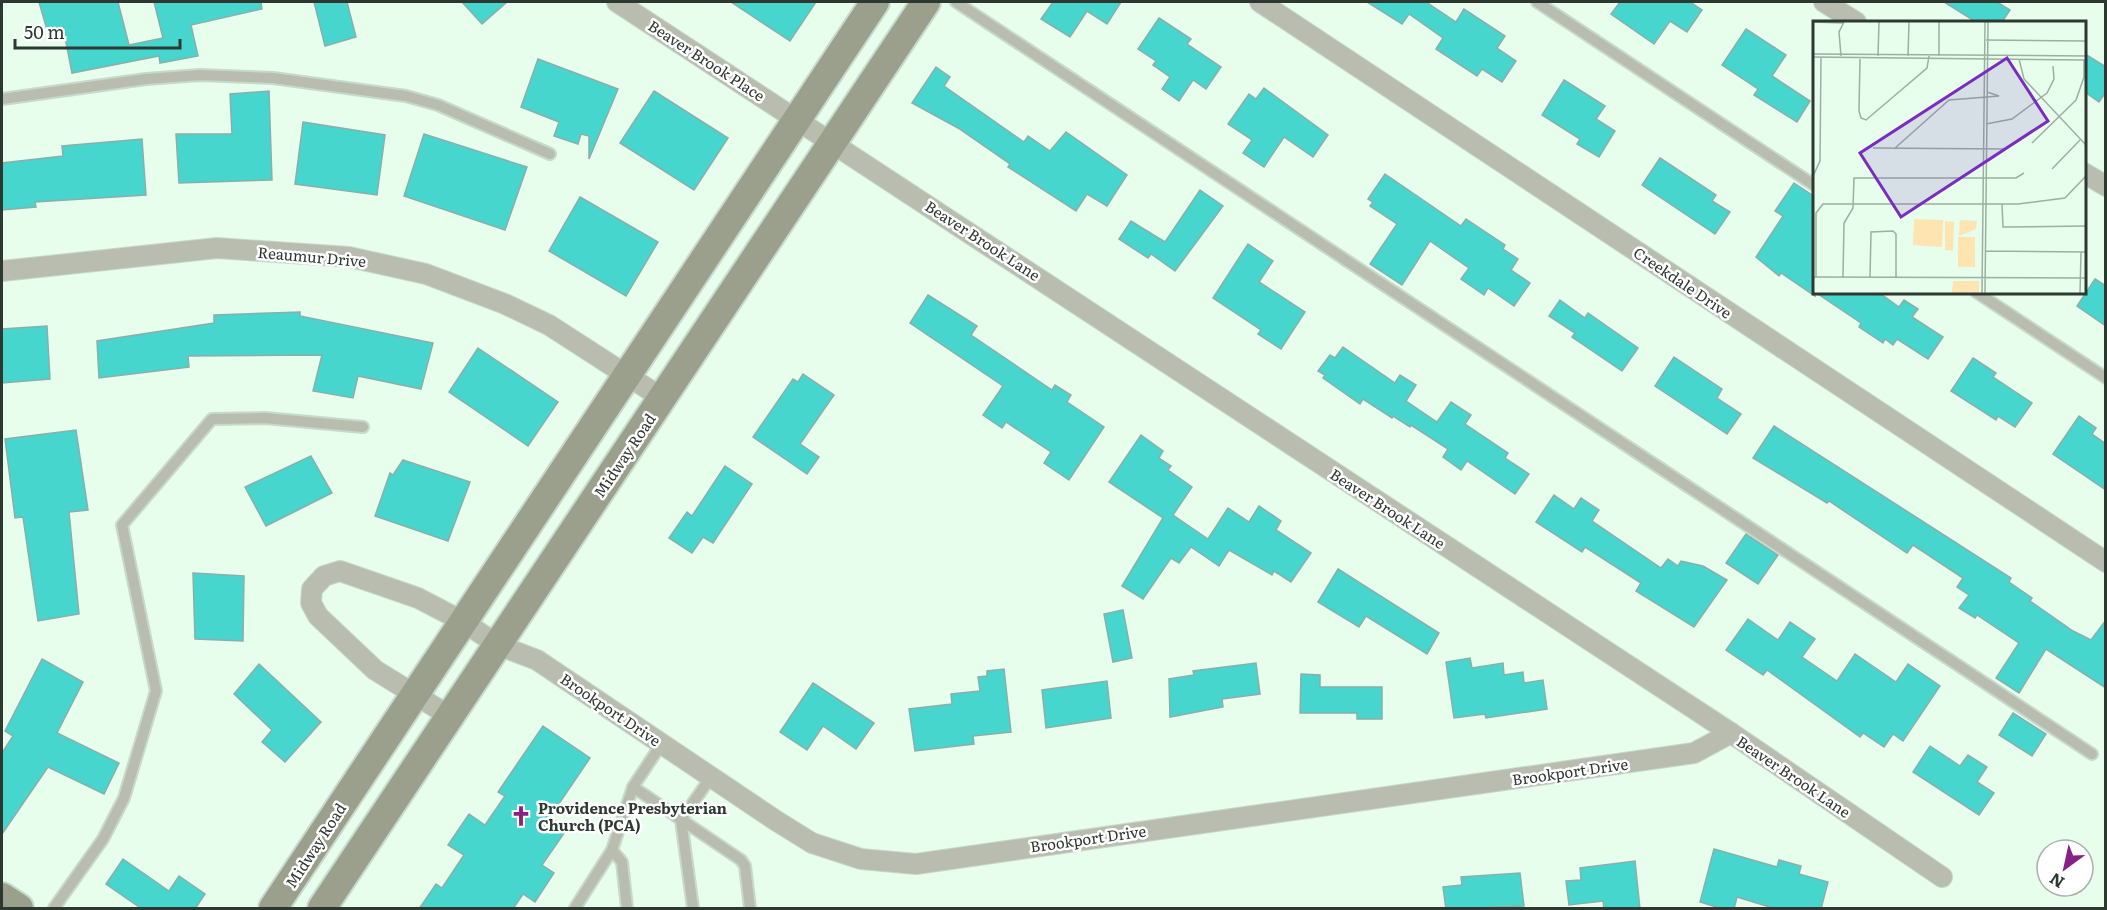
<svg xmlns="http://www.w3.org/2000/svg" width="2107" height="910" viewBox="0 0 2107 910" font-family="Literata,serif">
  <rect width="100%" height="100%" fill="#e7feed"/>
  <g fill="#47d6cd" stroke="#89afab" stroke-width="1.5">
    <path d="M39,2H118L129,45L163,38L154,2H261L262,9L191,25L198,56L160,63L159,56L72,73L63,27L47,30Z"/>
    <path d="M314,2H347L356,37L325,46Z"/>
    <path d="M462,2H507L482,24Z"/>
    <path d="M731,2H816L790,41Z"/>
    <path d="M1053,2H1121L1107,24L1087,11L1070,37L1041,19Z"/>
    <path d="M1367,2H1426L1456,22L1464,9L1505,36L1497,48L1516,61L1502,82L1482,69L1477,76L1436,49L1443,38L1409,14L1402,24Z"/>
    <path d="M1620,2H1690L1702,10L1687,32L1670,21L1654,44L1611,14Z"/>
    <path d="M1944,2H1997L2010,10L2002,22H1976Z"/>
    <path d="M1159,18L1191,39L1187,44L1221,67L1206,89L1193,80L1179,101L1162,89L1170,77L1153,65L1156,61L1138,49Z"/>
    <path d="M1746,29L1786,55L1772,76L1810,101L1797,122L1754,95L1758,89L1722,65Z"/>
    <path d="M2085,54L2106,67V92L2099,102L2085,92Z"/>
    <path d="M538,59L618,89L589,159V136L581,134L578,144L554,136L559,122L521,107Z"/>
    <path d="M936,67L950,77L944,86L1024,142L1028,136L1050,151L1066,132L1127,175L1107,206L1087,194L1076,211L1008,167L1010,164L958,128L912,103Z"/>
    <path d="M1564,80L1605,106L1596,119L1615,131L1599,157L1577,144L1580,139L1542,115Z"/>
    <path d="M1264,88L1328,135L1313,157L1284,137L1264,167L1243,153L1252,140L1228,124L1249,94L1256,99Z"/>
    <path d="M269,91L272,180L179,183L176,134H232L230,94Z"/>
    <path d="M654,91L728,138L694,190L620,143Z"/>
    <path d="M303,122L385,135L377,195L295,184Z"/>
    <path d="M424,134L527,167L505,230L404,196Z"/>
    <path d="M142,139L146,195L35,202L36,207L2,210V163L63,156L62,146Z"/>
    <path d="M1660,158L1716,195L1712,201L1730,212L1715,234L1642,185Z"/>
    <path d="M1385,174L1461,226L1466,219L1505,245L1503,249L1518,259L1511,270L1530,283L1514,306L1488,288L1484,295L1461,279L1469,268L1430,241L1402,285L1370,264L1397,224L1370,206L1373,202L1368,199Z"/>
    <path d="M1794,183L1815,197V296L1781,273L1779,276L1756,257L1783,216L1775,211Z"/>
    <path d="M1200,190L1223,206L1175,271L1151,254L1148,258L1119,239L1131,221L1165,242Z"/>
    <path d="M580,197L658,242L626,296L549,251Z"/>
    <path d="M1248,244L1273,261L1259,282L1305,312L1281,349L1258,334L1261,330L1213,298Z"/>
    <path d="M2095,279L2106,286V326L2077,306Z"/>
    <path d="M1815,292H1878L1899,307L1904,300L1918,309L1912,317L1943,337L1928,359L1897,339L1893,345L1885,339L1883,343L1859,327L1861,323Z"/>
    <path d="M928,295L977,326L971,335L1052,390L1055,385L1071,395L1067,402L1104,427L1069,480L1044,463L1051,452L1006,422L1002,428L983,415L1003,386L910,323Z"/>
    <path d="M1560,300L1585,318L1588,313L1638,348L1622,371L1572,337L1575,333L1549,316Z"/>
    <path d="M300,312V316L433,343L421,389L358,376L353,398L313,391L322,355L188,356L189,367L99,378L97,341L214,323V315Z"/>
    <path d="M47,326L50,379L2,383V329Z"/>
    <path d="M1343,347L1395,383L1400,375L1416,385L1406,401L1437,422L1451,402L1471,415L1465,424L1508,453L1505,458L1529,474L1515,494L1467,461L1461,470L1443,457L1448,449L1411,425L1410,427L1393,416L1392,418L1363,399L1360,404L1323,378L1325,375L1318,371L1330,355L1335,358Z"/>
    <path d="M478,348L558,402L528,446L449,392Z"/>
    <path d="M1674,357L1722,389L1717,398L1741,414L1727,434L1655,386Z"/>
    <path d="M1973,358L1996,373L1993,377L2032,403L2015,427L1998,416L1996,420L1951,391Z"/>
    <path d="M803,374L834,395L800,444L819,457L807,474L753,437L793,379L798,382Z"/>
    <path d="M2079,416L2096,428L2092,434L2106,444V490L2053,454Z"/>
    <path d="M1774,426L2011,578L2009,582L2032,598L2030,601L2073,631L2091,640L2106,620V688L2046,649L2019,693L1996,678L2019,643L1977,615L1975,618L1959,608L1969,595L1957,587L1963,578L1913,545L1907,553L1829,501L1827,503L1753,458Z"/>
    <path d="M76,430L88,510L69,512L79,614L38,621L23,517L15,518L5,439Z"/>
    <path d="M1141,435L1163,451L1159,458L1171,466L1168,470L1192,487L1173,515L1208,539L1228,508L1249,522L1259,506L1281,521L1276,530L1311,553L1291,582L1274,571L1272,575L1229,550L1219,566L1191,547L1179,563L1171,558L1143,599L1122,586L1163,518L1109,482Z"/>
    <path d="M311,456L332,493L266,526L245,487Z"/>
    <path d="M403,460L470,482L448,541L375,516L390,473L393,475Z"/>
    <path d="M725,466L752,484L713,543L703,537L692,553L669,538L687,512L692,516Z"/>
    <path d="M1554,495L1574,509L1581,498L1599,510L1592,521L1661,568L1668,559L1678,566L1681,561L1703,566L1727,580L1694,627L1636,591L1641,583L1585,547L1582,552L1536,522Z"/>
    <path d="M1746,534L1778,555L1758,584L1726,563Z"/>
    <path d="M1338,569L1439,633L1427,654L1366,616L1359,627L1318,602Z"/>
    <path d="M193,573L244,576L243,641L195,639Z"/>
    <path d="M1123,610L1132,658L1113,662L1104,614Z"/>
    <path d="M1748,619L1778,640L1790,622L1815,639L1802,657L1837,681L1855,654L1896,682L1908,664L1940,686L1903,741L1893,734L1884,747L1863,733L1860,737L1767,670L1763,675L1726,650Z"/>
    <path d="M1470,658L1472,668L1503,663L1504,675L1523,672L1524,683L1543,680L1547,709L1486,718L1485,714L1454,718L1446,662Z"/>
    <path d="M42,659L83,682L57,733L119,763L104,794L48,767L2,834V753L13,736L5,731Z"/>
    <path d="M1256,663L1260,694L1222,699L1223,707L1170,717L1169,679L1194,675L1193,671Z"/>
    <path d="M259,664L321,722L285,762L262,742L272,730L234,694Z"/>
    <path d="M1004,669L1011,732L973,736L974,744L915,751L909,709L952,704L951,694L980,691L978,677L987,676V671Z"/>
    <path d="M1301,674L1320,675V687H1382V719H1357V713H1300Z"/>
    <path d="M1107,681L1111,718L1046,728L1042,690Z"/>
    <path d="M813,683L874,723L856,749L823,726L807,750L780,732Z"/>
    <path d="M2013,713L2046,734L2032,756L1999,735Z"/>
    <path d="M543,726L590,758L550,817L567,829L542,865L554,873L535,902L523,894L513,909H419L436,884L442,888L464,855L448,845L469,814L485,825L505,796L498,792Z"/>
    <path d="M1930,746L1960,766L1968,755L1987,767L1977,782L1994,793L1979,815L1913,772Z"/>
    <path d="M1714,849L1777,867L1779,860L1801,866L1799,874L1828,882L1821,909H1776L1737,897L1734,909H1723L1700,902Z"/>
    <path d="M123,859L169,891L179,876L205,894L195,909H142L106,884Z"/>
    <path d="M1635,861L1640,909H1604L1603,901L1569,905L1566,881L1581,880L1580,868Z"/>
    <path d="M1520,873L1524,906L1446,909L1443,887L1462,885L1461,877Z"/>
  </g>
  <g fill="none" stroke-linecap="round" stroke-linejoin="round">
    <g stroke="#c5dacb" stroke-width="14">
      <g id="lane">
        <path d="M956,2L2092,754"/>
        <path d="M1537,2L1814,185"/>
        <path d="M2,99L146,79L200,75L273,78L406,96L438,105L550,154"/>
        <path d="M1976,292L2106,378"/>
        <path d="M633,787L741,860L745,866L750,908"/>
        <path d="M612,850L622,862L627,908"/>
        <path d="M54,908L103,839L124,798L156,691L122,525L212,419L265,418L363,427"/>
        <path d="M575,908L612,850L633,787L662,743"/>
        <path d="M693,908L681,820L711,777"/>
      </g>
    </g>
    <g stroke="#c5dacb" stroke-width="22">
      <g id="street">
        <path d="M617,2L1731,733L1942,877"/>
        <path d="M1260,2L2106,562"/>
        <path d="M1824,2L1856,22"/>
        <path d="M2084,173L2106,186"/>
        <path d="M2,271L217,248L349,257L426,274L505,304L549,325L662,398"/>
        <path d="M451,717L375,670L318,616L311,603L312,589L324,576L340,571L418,598L462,621L498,645L537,660L775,820L812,843L861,859L916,864L1694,753L1731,733"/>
      </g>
    </g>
    <g stroke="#c5dacb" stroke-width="32">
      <g id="secondary">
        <path d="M2,897L19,908"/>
        <path d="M273,908L875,2"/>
        <path d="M322,908L926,2"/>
      </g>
    </g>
    <use href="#lane" stroke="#b9bdaf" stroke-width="10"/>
    <use href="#street" stroke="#b9bdaf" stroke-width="20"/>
    <use href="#secondary" stroke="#9aa08c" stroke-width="28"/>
  </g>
  <defs>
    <g id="church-bare" transform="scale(1.62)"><path d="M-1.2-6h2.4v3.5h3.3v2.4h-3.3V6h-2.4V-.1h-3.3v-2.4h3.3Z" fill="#892086" stroke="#fff" stroke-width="2.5" paint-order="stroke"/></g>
  </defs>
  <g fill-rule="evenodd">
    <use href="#church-bare" x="521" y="816"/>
  </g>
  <g text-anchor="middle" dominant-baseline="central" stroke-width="5" stroke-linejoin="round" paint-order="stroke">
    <g font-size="15" fill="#2c3830" stroke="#fff">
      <text transform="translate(707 60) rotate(33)">Beaver Brook Place</text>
      <text transform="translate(983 240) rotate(33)">Beaver Brook Lane</text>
      <text transform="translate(312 256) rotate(5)">Reaumur Drive</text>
      <text transform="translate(1683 282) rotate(34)">Creekdale Drive</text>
      <text transform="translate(624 455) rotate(-56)">Midway Road</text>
      <text transform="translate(1388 508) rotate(33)">Beaver Brook Lane</text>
      <text transform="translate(611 709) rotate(34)">Brookport Drive</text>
      <text transform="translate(1570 771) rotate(-8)">Brookport Drive</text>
      <text transform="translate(1794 776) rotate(34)">Beaver Brook Lane</text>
      <text transform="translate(1088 838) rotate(-8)">Brookport Drive</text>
      <text transform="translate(315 845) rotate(-57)">Midway Road</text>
    </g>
    <g font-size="15" font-weight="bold" fill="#2c3830" stroke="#fff" text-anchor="start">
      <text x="538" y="807">Providence Presbyterian<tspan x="538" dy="17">Church (PCA)</tspan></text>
    </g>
  </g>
  <g transform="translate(1813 21)">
    <rect width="273" height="273" fill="#e7feed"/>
    <path d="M101,198L130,199L129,226L100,224ZM147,199L164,200L163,208L146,215ZM132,200L141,201L140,230L132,229ZM145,216H162V246H145ZM140,260H166V272H139Z" fill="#fde4b1"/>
    <path fill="none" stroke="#9cafa1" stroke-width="1.5" d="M0,1L30,2M173,19L273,20M0,33L273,35M28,35L26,11L31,1M65,35L66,1M95,35L96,1M126,35V1M0,36L273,39M47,38L46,90L48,97L53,99L114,47L116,35M206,38L211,58L273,124M173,103L199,98L234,72L241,58L240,45M219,122L263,79L271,56V39M60,127L192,128M81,128L136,79L186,75L174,71M239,148L267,119M0,155L7,140L8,36M189,183L190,206L273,205M173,230L273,231M0,256L273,257M3,256V192L10,183H205L252,177L273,155M30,256L31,202L40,187L41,157H203L211,152M57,256L58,211L80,210L83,213V256M169,272L172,1M172,272L175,1M267,272L268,231"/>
    <path fill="#7b2cbf" fill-opacity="0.15" stroke="#7b2cbf" stroke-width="3" d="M194,37L235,100L88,196L47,132Z"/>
    <rect width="273" height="273" fill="none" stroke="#2c3830" stroke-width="3"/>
  </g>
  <rect width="2107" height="910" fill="none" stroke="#2c3830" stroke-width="6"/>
  <g transform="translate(2065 868) rotate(213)"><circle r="28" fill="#ffffff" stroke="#abafac" stroke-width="1.5"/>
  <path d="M0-4.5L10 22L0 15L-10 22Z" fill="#892086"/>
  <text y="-9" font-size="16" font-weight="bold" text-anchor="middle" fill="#2c3830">N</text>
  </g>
  <path d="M15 39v9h165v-9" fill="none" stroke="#2c3830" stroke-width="3"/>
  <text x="24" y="39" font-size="18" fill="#2c3830" stroke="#ffffff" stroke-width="4.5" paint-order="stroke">50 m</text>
</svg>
